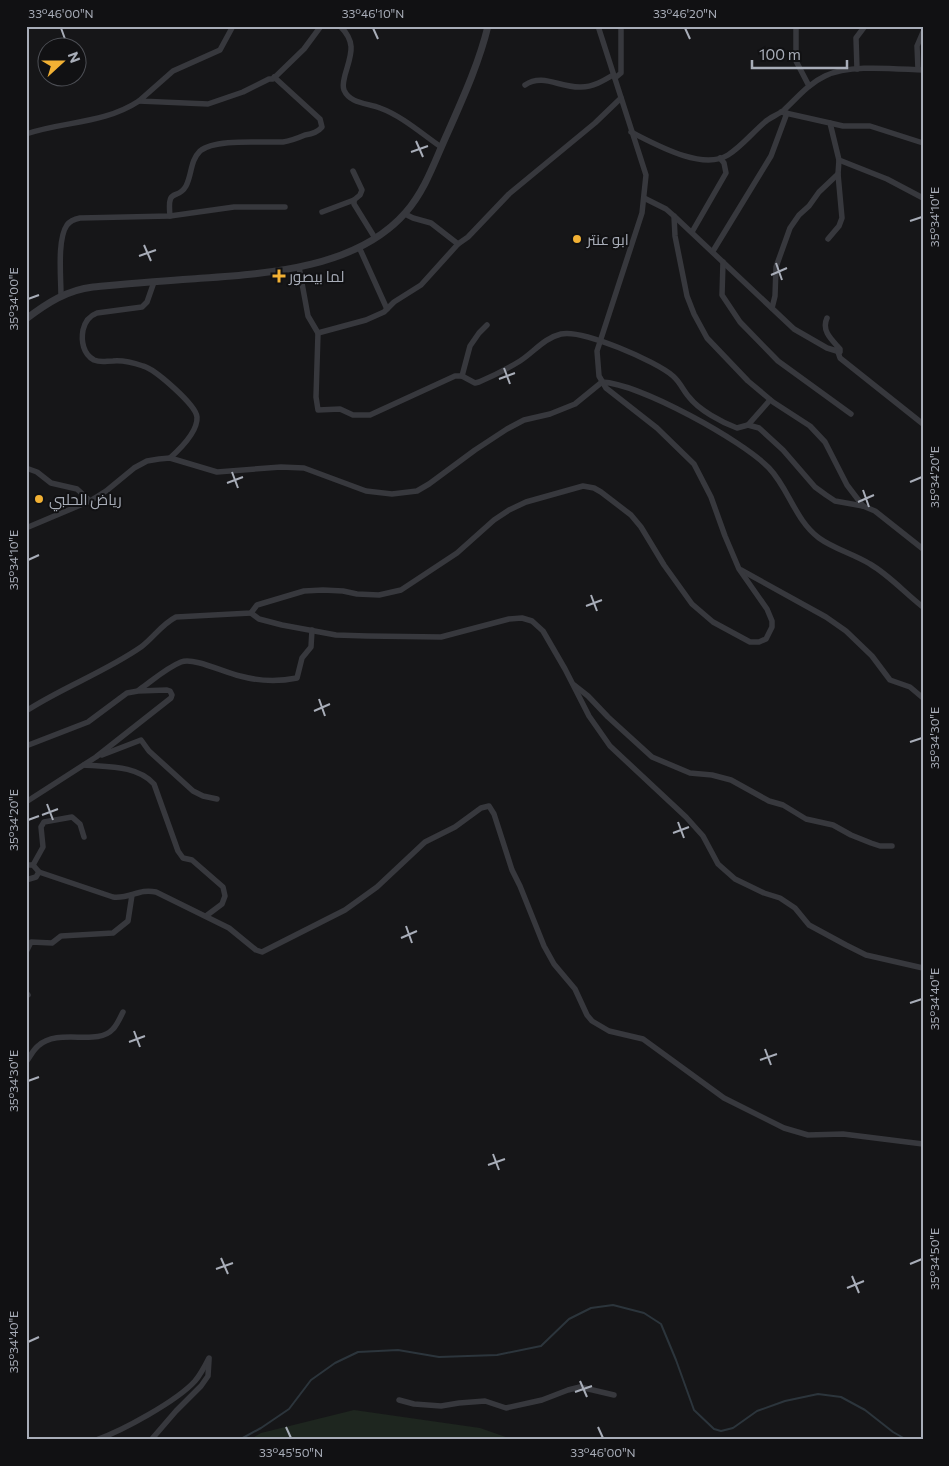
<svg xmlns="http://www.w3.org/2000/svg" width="949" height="1466" viewBox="0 0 949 1466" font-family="Commissioner,Cairo,sans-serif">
  <rect width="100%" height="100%" fill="#161618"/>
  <path fill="#1e261f" d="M354,1410L480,1428L514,1440H249L261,1433Z"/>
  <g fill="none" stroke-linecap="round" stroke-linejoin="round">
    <path stroke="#2c353c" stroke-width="2" d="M239,1440L261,1428L289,1409L311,1380L335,1363L358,1352L398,1350L439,1357L497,1355L541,1346L569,1319L591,1308L613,1305L644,1313L661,1324L676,1360L694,1410L714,1429L721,1431L733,1428L757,1411L785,1401L818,1394L841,1397L865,1410L893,1432L907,1440"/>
    <g stroke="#37383d" stroke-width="5.5">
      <path d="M233,26L220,50L173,71L139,101L208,104L243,92L269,79H273L304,49L321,26"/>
      <path d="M340,26C357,43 351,54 345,75C344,80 342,85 344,90C350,104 368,103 380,108C402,116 422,134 441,147"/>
      <path d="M796,26V61L809,86"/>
      <path d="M857,69L856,38L865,26"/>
      <path d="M918,69L917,46L923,32"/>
      <path d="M615,78L621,73V26"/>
      <path d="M525,85C543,73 560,88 581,87C593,87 603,81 613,75"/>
      <path d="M781,112L830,123L839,160L887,179L923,198"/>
      <path d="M830,123L843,126H870L923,143"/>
      <path d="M631,132C655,144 702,171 728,155C742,146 752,133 765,122C770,117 778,115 784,110C797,98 808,84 825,76C849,64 895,69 923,70"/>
      <path d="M26,134C64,121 104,124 139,101"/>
      <path d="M353,171L362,190L360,195L354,200V204L375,238"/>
      <path d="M644,198L666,209L674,216L794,329L827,348L840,352V349C832,340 821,331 827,318"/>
      <path d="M322,212L354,200"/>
      <path d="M405,214L413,218L431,223L458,244L468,237L509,194L595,123L621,98"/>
      <path d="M170,216C167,185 177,202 186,186C192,175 190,161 200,151C215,138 263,143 283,142C291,141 298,138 305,135C312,134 318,132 322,127L320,119L274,77"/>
      <path d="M674,216L675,236L687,296L694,314L707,338L748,381L773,402L810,426L825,442L847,485L863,506"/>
      <path d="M692,232L726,173L724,163L720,158"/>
      <path d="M828,239L839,226L842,218L838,174L839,160"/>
      <path d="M359,247L387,309"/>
      <path d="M713,251L771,156L787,113"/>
      <path d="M723,262L722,295L740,322L778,361L851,414"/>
      <path d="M299,267L308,316L318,333L366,320L384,312L394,302L421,285L458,244"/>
      <path d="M154,282L147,302L142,307L97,313C89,316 85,321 83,330C81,341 83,354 94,360C101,363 106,361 113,361C122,360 134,363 143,366C155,369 196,405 197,417C198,432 180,449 170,458"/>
      <path d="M61,296C61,278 57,239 67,225C70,221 75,219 80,218L170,216L234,207H285"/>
      <path d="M772,308L775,296L776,267L790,228L799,215L809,206L819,192L838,174"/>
      <path d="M318,333L316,397L318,410L340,409L353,415H370L455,376H462L475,383L479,382C493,376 507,369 520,361C534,352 544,338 561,334C582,329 656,361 673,376C680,382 683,390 689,397C699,410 721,422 737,428L748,425L759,428L783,450L815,487L826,495L835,501L863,506L875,511L923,549"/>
      <path d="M838,352L840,358L923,424"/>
      <path d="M462,376L470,346L479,333L487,325"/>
      <path d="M748,425L770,400"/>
      <path d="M26,468L37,472L51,483L77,489L90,501"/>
      <path d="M26,528L90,501L106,491L134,468L147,461L159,459L170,458L217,472L281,467L304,468L366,491L392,494L417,491L429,484L475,450L507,429L524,420L550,414L575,404L602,382C640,384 742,440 769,468C789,489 795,520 819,538C834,549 854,554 870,564C889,575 905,593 923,607"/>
      <path d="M741,570L826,617L846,631L872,656L890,680L910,687L923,698"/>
      <path d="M251,613L259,619L282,625L336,635L367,636L441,637L509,619L522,618L532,621L543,631L565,669L589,716L610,746L686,817L703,836L718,864L735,879L764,893L780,898L795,908L809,925L846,945L866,955L923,968"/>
      <path d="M574,685L588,696L608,717L652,757L690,773L712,775L731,780L769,801L783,805L806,819L833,825L851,835L871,843L880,846H892"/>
      <path d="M139,690C152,681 166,668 181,662C194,657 225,673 240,676C258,681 278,682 297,678L302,658L311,647L312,630"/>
      <path d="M26,711C63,687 105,672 141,647C153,638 162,624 176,617L251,613L257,605L304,591L323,590L343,591L357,594L379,595L401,590L457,553L494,520L509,510L526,502L583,486L594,488L601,492L631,515L641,527L664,565L692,604L713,622L750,642H759L766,639L772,627V621L767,609L739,569L725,536L711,497L694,464L657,428L606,388L599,376L597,351L642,213L646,175L598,26"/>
      <path d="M26,746L88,722L127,693L138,691L167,690L170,691L172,695L171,698L96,757L26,802"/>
      <path d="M102,755L141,740L149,751L193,791L203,796L217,799"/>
      <path d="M84,765C107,767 137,765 154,784L178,851L183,858L192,860L223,887L225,896L222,904L206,916"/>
      <path d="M26,865H33L39,872L36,877L26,880"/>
      <path d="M33,865L43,847L41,827L44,822L72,817L80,824L84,837"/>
      <path d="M39,872L113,897C130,899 139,888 156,892L229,928L256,950L262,952L345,910L377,887L425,842L455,827L481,808L489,806L494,814L512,870L520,886L544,946L554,964L575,989L587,1015L592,1021L609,1031L643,1039L724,1098L784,1128L808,1135L843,1134L923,1144"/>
      <path d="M26,952L31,942L52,943L61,936L113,933L128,921L132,895"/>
      <path d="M26,992L28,995"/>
      <path d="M26,1062C30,1057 33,1050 38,1046C59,1027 97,1047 113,1029C117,1025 120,1018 123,1012"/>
      <path d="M399,1400L414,1404L441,1406L459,1403L485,1401L506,1408L542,1400L568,1390L580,1387L614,1395"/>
      <path d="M96,1440C122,1431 177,1401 195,1381C201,1374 205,1366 209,1358"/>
      <path d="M151,1440L176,1411L201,1386L208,1376L209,1360"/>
    </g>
    <path stroke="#37383d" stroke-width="7" d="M26,319C47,303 67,290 93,287C126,284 158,281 191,279C262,274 356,270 406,212C426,189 435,160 448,132C463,98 479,63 488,26"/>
  </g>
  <path fill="none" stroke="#a8adb8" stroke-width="2" d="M61,28L65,39M373,28L378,39M685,28L690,39M416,141L423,157M411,152L428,146M910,221L922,217M144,245L151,261M139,256L156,250M776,263L782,280M771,275L787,268M28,299L39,295M504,368L510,384M499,379L515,373M232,472L238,488M910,482L922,477M227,483L243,477M863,490L869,507M858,502L874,495M28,560L39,555M591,595L597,611M586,606L602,600M319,699L325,716M314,711L330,704M910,742L922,738M47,804L53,820M42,815L58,809M28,820L39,816M678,822L684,838M673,833L689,827M406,926L412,943M401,938L417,931M910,1003L922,999M134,1031L140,1047M129,1042L145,1036M765,1049L771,1065M760,1060L777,1054M28,1081L39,1077M493,1154L499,1170M488,1165L505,1159M221,1258L228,1274M910,1264L922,1259M216,1269L233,1263M852,1276L859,1293M847,1288L864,1281M28,1342L39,1337M580,1381L587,1397M575,1392L592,1386M286,1427L291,1438M598,1427L603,1438"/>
  <g fill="#f2b134" stroke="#111113" stroke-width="2">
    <circle cx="577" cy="239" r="5"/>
    <path d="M276.5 268.5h5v5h5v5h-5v5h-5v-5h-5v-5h5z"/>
    <circle cx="39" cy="499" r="5"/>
  </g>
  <g text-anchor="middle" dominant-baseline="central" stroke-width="4" stroke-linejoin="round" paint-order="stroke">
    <g font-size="15" fill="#a8adb8" stroke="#111113" text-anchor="start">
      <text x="587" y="239">ابو عنتر</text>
      <text x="289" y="276">لما بيصور</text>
      <text x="49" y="499">رياض الحلبي</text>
    </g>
  </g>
  <rect width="949" height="1466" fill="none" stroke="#111113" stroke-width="55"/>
  <g transform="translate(62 62) rotate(69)"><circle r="24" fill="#111113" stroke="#4d4f55"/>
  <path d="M0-4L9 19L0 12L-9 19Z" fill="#f2b134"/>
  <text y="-8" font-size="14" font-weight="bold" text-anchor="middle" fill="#a8adb8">N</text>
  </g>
  <path d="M752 60v8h95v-8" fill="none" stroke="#a8adb8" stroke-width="2.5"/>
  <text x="759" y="60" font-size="15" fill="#a8adb8" stroke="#111113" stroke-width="4" paint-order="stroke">100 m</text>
  <rect x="28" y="28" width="894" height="1410" fill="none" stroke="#a8adb8" stroke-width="2"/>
  <g font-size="12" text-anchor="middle" fill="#a8adb8">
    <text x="61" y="18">33°46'00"N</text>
    <text x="373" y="18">33°46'10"N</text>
    <text x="685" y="18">33°46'20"N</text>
    <text transform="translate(935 217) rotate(-90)" y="4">35°34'10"E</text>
    <text transform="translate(14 299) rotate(-90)" y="4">35°34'00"E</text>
    <text transform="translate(935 477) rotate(-90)" y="4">35°34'20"E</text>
    <text transform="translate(14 560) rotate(-90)" y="4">35°34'10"E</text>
    <text transform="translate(935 738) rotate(-90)" y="4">35°34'30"E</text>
    <text transform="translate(14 820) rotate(-90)" y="4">35°34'20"E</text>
    <text transform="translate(935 999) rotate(-90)" y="4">35°34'40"E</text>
    <text transform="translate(14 1081) rotate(-90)" y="4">35°34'30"E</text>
    <text transform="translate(935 1259) rotate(-90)" y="4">35°34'50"E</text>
    <text transform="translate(14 1342) rotate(-90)" y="4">35°34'40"E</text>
    <text x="291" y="1457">33°45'50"N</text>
    <text x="603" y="1457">33°46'00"N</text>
  </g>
</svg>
